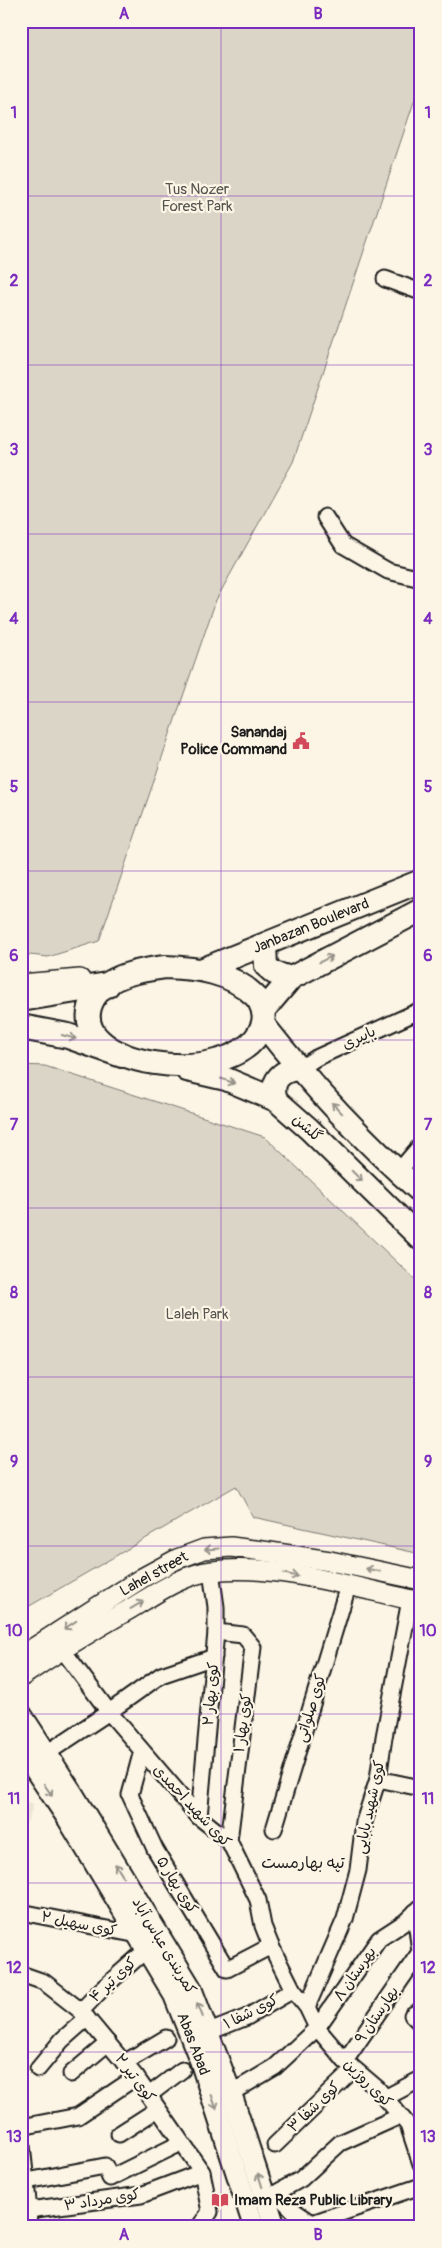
<svg xmlns="http://www.w3.org/2000/svg" width="442" height="2248" viewBox="0 0 442 2248" font-family="Pangolin,'Playpen Sans Arabic',sans-serif">
  <rect width="100%" height="100%" fill="#fcf5e5"/>
  <filter id="ink" filterUnits="userSpaceOnUse"><feTurbulence type="fractalNoise" baseFrequency=".02" numOctaves="2"/><feDisplacementMap in="SourceGraphic" scale="10" xChannelSelector="R" yChannelSelector="G"/><feConvolveMatrix kernelMatrix="1 2 1 2 8 2 1 2 1" color-interpolation-filters="sRGB"/></filter>
  <g filter="url(#ink)">
    <path fill="#ebe5d6" d="M21,1800L34,1804L21,1837Z"/>
    <g fill="#dbd5c8" stroke="#7c7872">
      <path d="M21,21H421V81L293,462L216,600L99,941L48,957L21,954Z"/>
      <path d="M21,1065L45,1066L265,1137L421,1285V1554L253,1517L236,1486L21,1611Z"/>
    </g>
    <g fill="none" stroke-linecap="round" stroke-linejoin="round">
      <g stroke="#1c1c1c" stroke-width="19">
        <g id="minor">
          <path d="M385,279L421,292"/>
          <path d="M325,517L343,545L388,571L421,579"/>
          <path d="M299,1069L316,1058L421,1010"/>
          <path d="M398,1172L421,1145"/>
          <path d="M216,1632L243,1635L253,1647L229,1841"/>
          <path d="M62,1649L109,1712L199,1817L229,1841L258,1900L263,1926L271,1946L293,1990L307,2007L317,2028L345,2061L378,2089L408,2125L421,2164"/>
          <path d="M142,1751L130,1795L155,1849L227,1969L271,1946"/>
          <path d="M47,1753L109,1712L161,1675L214,1657"/>
          <path d="M378,1779L421,1788"/>
          <path d="M199,1817L216,1632V1607L211,1571"/>
          <path d="M274,1829L348,1586"/>
          <path d="M21,1912L138,1935"/>
          <path d="M21,1974L44,1982L81,2011L136,2077L202,2172L210,2212L199,2227"/>
          <path d="M307,2007L345,1919L358,1870L364,1822L378,1779L384,1737L410,1600"/>
          <path d="M421,2010L412,2015L421,2024"/>
          <path d="M81,2011L102,1989L146,1950"/>
          <path d="M209,2032L247,2017L293,1990"/>
          <path d="M345,2061L420,1952L415,1912"/>
          <path d="M124,2063L166,2038"/>
          <path d="M38,2069L62,2040L87,2018"/>
          <path d="M71,2074L108,2043"/>
          <path d="M231,2093L275,2067L317,2028L379,1939L405,1922L421,1907"/>
          <path d="M149,2095L182,2070"/>
          <path d="M385,2098L421,2079"/>
          <path d="M21,2127L78,2116L136,2077"/>
          <path d="M119,2134L158,2109"/>
          <path d="M21,2136L29,2210L28,2227"/>
          <path d="M275,2145L354,2069"/>
          <path d="M27,2181L105,2166L110,2178L181,2143"/>
          <path d="M21,2208L29,2210L141,2195L202,2172"/>
          <path d="M312,2223L421,2186"/>
          <path d="M318,2227L294,2211L276,2193L301,2179L340,2143L400,2116"/>
        </g>
      </g>
      <g stroke="#1c1c1c" stroke-width="22">
        <g id="tertiary">
          <path d="M21,984L80,979"/>
          <path d="M21,1656L142,1578L177,1559L204,1549L231,1547L270,1552L330,1561L421,1580"/>
          <path d="M21,1677C57,1652 93,1630 130,1609C155,1594 183,1574 212,1571C279,1563 356,1588 421,1602"/>
        </g>
      </g>
      <g stroke="#1c1c1c" stroke-width="24">
        <g id="secondary">
          <path d="M21,1654L26,1653"/>
          <path d="M21,1714L73,1794L191,1988L231,2093L275,2227"/>
          <path d="M21,1749L68,1819L174,1995L200,2060L254,2227"/>
        </g>
      </g>
      <g stroke="#1c1c1c" stroke-width="26">
        <g id="primary">
          <path d="M265,946L266,966L274,973L291,978"/>
          <path d="M165,967C197,968 230,972 254,995C262,1002 266,1016 262,1026C237,1094 55,1066 94,998C107,975 142,970 165,967Z"/>
          <path d="M201,970L421,881"/>
          <path d="M263,1011L291,978L421,910"/>
          <path d="M263,1024C310,1084 363,1141 421,1192"/>
          <path d="M187,1070L226,1079L276,1100L309,1129L421,1239"/>
          <path d="M276,1100C270,1082 280,1070 299,1069"/>
        </g>
      </g>
      <g stroke="#1c1c1c" stroke-width="28">
        <g id="trunk">
          <path d="M21,999L107,985"/>
          <path d="M21,1027L68,1036L122,1055"/>
        </g>
      </g>
      <use href="#minor" stroke="#fcf5e5" stroke-width="15"/>
      <use href="#tertiary" stroke="#fcf5e5" stroke-width="19"/>
      <use href="#secondary" stroke="#fcf5e5" stroke-width="20"/>
      <use href="#primary" stroke="#fcf5e5" stroke-width="22"/>
      <use href="#trunk" stroke="#fcf5e5" stroke-width="24"/>
    </g>
    <defs><path id="oneway-shaft" d="M-6 0H5M1.5-3L5.5 0L1.5 3" fill="none" stroke-width="1.6" stroke-linecap="round" stroke-linejoin="round" transform="scale(1.25)"/></defs>
    <g stroke="#97938b">
      <use href="#oneway-shaft" transform="translate(326 959) rotate(-27)"/>
      <use href="#oneway-shaft" transform="translate(69 1037) rotate(15)"/>
      <use href="#oneway-shaft" transform="translate(228 1081) rotate(19)"/>
      <use href="#oneway-shaft" transform="translate(337 1108) rotate(-134)"/>
      <use href="#oneway-shaft" transform="translate(357 1176) rotate(45)"/>
      <use href="#oneway-shaft" transform="translate(212 1549) rotate(176)"/>
      <use href="#oneway-shaft" transform="translate(373 1570) rotate(-168)"/>
      <use href="#oneway-shaft" transform="translate(291 1575) rotate(11)"/>
      <use href="#oneway-shaft" transform="translate(137 1605) rotate(-31)"/>
      <use href="#oneway-shaft" transform="translate(70 1625) rotate(147)"/>
      <use href="#oneway-shaft" transform="translate(48 1790) rotate(56)"/>
      <use href="#oneway-shaft" transform="translate(119 1870) rotate(-122)"/>
      <use href="#oneway-shaft" transform="translate(200 2010) rotate(-112)"/>
      <use href="#oneway-shaft" transform="translate(214 2102) rotate(71)"/>
      <use href="#oneway-shaft" transform="translate(260 2180) rotate(-108)"/>
    </g>
  </g>
  <path fill="none" stroke="#7b2cbf" stroke-width="1" stroke-opacity="0.55" d="M221,21V2227M21,196H421M21,365H421M21,534H421M21,702H421M21,871H421M21,1040H421M21,1208H421M21,1377H421M21,1546H421M21,1714H421M21,1883H421M21,2052H421"/>
  <defs>
    <g id="civic-bare" transform="scale(1.35)"><path d="M-.6-6.5H3V-4.5H.6V-3L4-1V1h2V6H-6V1h2V-1L-.6-3ZM-1.2 2.5V6h2.4V2.5Z" fill="#d1495b" stroke="#fcf5e5" stroke-width="2.5" paint-order="stroke"/></g>
    <g id="library-bare" transform="scale(1.35)"><path d="M-6-4Q-3-5.5-.7-3.5V5Q-3 3-6 4ZM6-4Q3-5.5 .7-3.5V5Q3 3 6 4Z" fill="#d1495b" stroke="#fcf5e5" stroke-width="2.5" paint-order="stroke"/></g>
  </defs>
  <g fill-rule="evenodd">
    <use href="#civic-bare" x="301" y="741"/>
    <use href="#library-bare" x="220" y="2200"/>
  </g>
  <g text-anchor="middle" dominant-baseline="central" stroke-width="4.5" stroke-linejoin="round" paint-order="stroke">
    <g font-size="15" fill="#555450" stroke="#fcf5e5">
      <text x="197" y="189">Tus Nozer<tspan x="197" dy="17">Forest Park</tspan></text>
      <text x="197" y="1314">Laleh Park</text>
    </g>
    <g font-size="15" font-weight="bold" fill="#1c1c1c" stroke="#fcf5e5" text-anchor="end">
      <text x="287" y="732">Sanandaj<tspan x="287" dy="17">Police Command</tspan></text>
      <text x="234" y="2200" text-anchor="start">Imam Reza Public Library</text>
    </g>
    <g font-size="15" fill="#1c1c1c" stroke="#fcf5e5">
      <text transform="translate(311 926) rotate(-22)">Janbazan Boulevard</text>
      <text transform="translate(359 1038) rotate(-25)">باپیری</text>
      <text transform="translate(307 1128) rotate(42)">گلشن</text>
      <text transform="translate(154 1574) rotate(-29)">Lahel street</text>
      <text transform="translate(211 1694) rotate(-85)">کوی بهار ۲</text>
      <text transform="translate(311 1708) rotate(-73)">کوی صلواتی</text>
      <text transform="translate(243 1723) rotate(-83)">کوی بهار ۱</text>
      <text transform="translate(192 1806) rotate(47)">کوی شهید احمدی</text>
      <text transform="translate(370 1807) rotate(-78)">کوی شهید بابایی</text>
      <text transform="translate(177 1885) rotate(58)">کوی بهار ۵</text>
      <text transform="translate(79 1924) rotate(11)">کوی سهیل ۲</text>
      <text transform="translate(164 1946) rotate(59)">کمربندی عباس آباد</text>
      <text transform="translate(355 1974) rotate(-55)">بهرستان ۸</text>
      <text transform="translate(113 1980) rotate(-43)">کوی تیر ۴</text>
      <text transform="translate(251 2012) rotate(-27)">کوی شفا ۱</text>
      <text transform="translate(377 2015) rotate(-56)">بهارستان ۹</text>
      <text transform="translate(193 2044) rotate(69)">Abas Abad</text>
      <text transform="translate(135 2078) rotate(53)">کوی تیر ۲</text>
      <text transform="translate(368 2083) rotate(45)">کوی روژین</text>
      <text transform="translate(314 2107) rotate(-44)">کوی شفا ۳</text>
      <text transform="translate(102 2200) rotate(-9)">کوی مرداد ۳</text>
    </g>
    <g font-size="16" fill="#1c1c1c" stroke="#fcf5e5">
      <text x="303" y="1863">تپه بهارمست</text>
    </g>
  </g>
  <rect width="442" height="2248" fill="none" stroke="#fcf5e5" stroke-width="55"/>
  <rect x="28" y="28" width="386" height="2192" fill="none" stroke="#7b2cbf" stroke-width="2"/>
  <g font-size="16" text-anchor="middle" font-weight="bold" fill="#7b2cbf">
    <text x="124" y="19">A</text>
    <text x="318" y="19">B</text>
    <text x="14" y="118">1</text>
    <text x="428" y="118">1</text>
    <text x="14" y="286">2</text>
    <text x="428" y="286">2</text>
    <text x="14" y="455">3</text>
    <text x="428" y="455">3</text>
    <text x="14" y="624">4</text>
    <text x="428" y="624">4</text>
    <text x="14" y="792">5</text>
    <text x="428" y="792">5</text>
    <text x="14" y="961">6</text>
    <text x="428" y="961">6</text>
    <text x="14" y="1130">7</text>
    <text x="428" y="1130">7</text>
    <text x="14" y="1298">8</text>
    <text x="428" y="1298">8</text>
    <text x="14" y="1467">9</text>
    <text x="428" y="1467">9</text>
    <text x="14" y="1636">10</text>
    <text x="428" y="1636">10</text>
    <text x="14" y="1804">11</text>
    <text x="428" y="1804">11</text>
    <text x="14" y="1973">12</text>
    <text x="428" y="1973">12</text>
    <text x="14" y="2142">13</text>
    <text x="428" y="2142">13</text>
    <text x="124" y="2240">A</text>
    <text x="318" y="2240">B</text>
  </g>
</svg>
